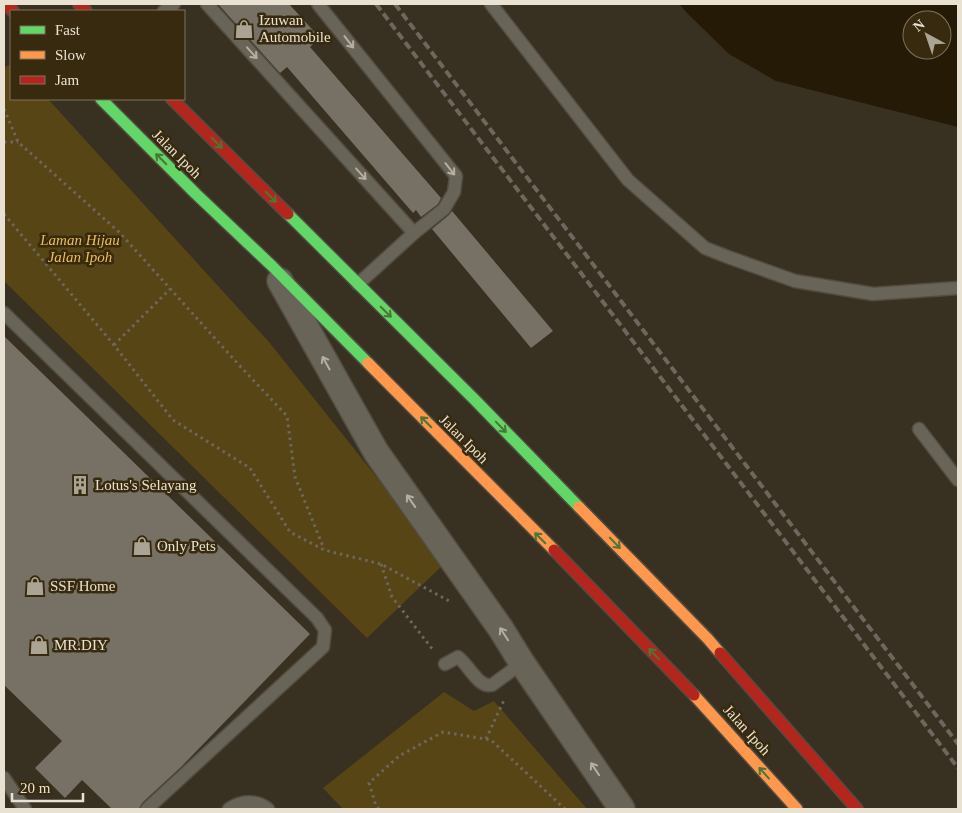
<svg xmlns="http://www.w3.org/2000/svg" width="962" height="813" viewBox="0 0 962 813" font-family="'Times New Roman',serif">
  <rect width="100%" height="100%" fill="#383021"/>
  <g fill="#584515">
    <path d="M11,65V99H48L269,342L445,563L367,638L4,281V67Z"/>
    <path d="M444,692L474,711L494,701L587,809H343L323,788Z"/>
  </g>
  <path fill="#241a05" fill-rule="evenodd" d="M679,4H958V127L776,81L729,54L688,14ZM912,20H942V50H912Z"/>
  <g fill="#777064">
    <path d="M218,4H289L320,38L310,47L441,198L438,204L421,217L416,210L413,213L287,67L280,73Z"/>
    <path d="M452,211L553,331L531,348L432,229L449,215Z"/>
    <path d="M4,336L310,634L181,767L142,803L139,809H112L82,780L65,798L35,768L62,741L4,685Z"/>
  </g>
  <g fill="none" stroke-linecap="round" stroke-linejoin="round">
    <g stroke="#524c40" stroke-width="15">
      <g id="lane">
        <path d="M207,4L414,233L358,284"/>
        <path d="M318,4L456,176L454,192L444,209L414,233"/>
        <path d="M491,4L628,180L705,248L728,257L795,281L873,294L958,288"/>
        <path d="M164,11L174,4"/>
        <path d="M4,313L317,618L325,630L323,647L147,809"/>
        <path d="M919,429L958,480"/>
        <path d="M445,664L458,657C469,665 478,688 492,685L522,663"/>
        <path d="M4,778L25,809"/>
        <path d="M229,809C242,800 256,800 268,809"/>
      </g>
    </g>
    <g stroke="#524c40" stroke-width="28">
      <path id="street" d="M280,281L376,452L501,629L522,663L622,809"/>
    </g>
    <g stroke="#524c40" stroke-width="14">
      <g id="fast">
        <path d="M101,99L196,194L272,266L368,363"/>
        <path d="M288,214L475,400L579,507"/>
      </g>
    </g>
    <g stroke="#524c40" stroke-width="14">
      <g id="slow">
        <path d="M368,363L554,550"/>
        <path d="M579,507L708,639L720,653"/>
        <path d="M694,695L797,809"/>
      </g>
    </g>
    <g stroke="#524c40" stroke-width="14">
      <g id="jam">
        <path d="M6,4L13,11"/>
        <path d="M79,4L86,11"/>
        <path d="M172,99L288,214"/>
        <path d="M554,550L694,695"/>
        <path d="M720,653L857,809"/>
      </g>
    </g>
    <g stroke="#6d675d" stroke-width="3" stroke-dasharray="2.5 4" stroke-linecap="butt">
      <path d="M4,109L18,142L119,232L239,365L287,416L295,477L324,549"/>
      <path d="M4,142H18"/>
      <path d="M4,214L114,345L173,420L250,468L290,532L324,550L381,564L451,602"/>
      <path d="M114,345L170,289"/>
      <path d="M381,564L392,597L433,650"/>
      <path d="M486,739L505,698"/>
      <path d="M379,809L376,806L369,783L399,756L443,732L491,740L565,809"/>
    </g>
    <use href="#lane" stroke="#696458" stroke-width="12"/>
    <use href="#street" stroke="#696458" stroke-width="25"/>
    <use href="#fast" stroke="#63d668" stroke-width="11"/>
    <use href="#slow" stroke="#ff974d" stroke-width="11"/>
    <use href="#jam" stroke="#b3261e" stroke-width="11"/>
    <g stroke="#6d675d" stroke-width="4" stroke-dasharray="8 4" stroke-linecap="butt">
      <path d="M376,4L958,768"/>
      <path d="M395,4L958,744"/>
    </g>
  </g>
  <defs><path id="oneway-shaft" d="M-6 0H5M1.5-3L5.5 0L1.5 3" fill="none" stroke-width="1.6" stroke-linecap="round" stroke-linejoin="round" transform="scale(1.25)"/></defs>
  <g stroke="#b6afa1">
    <use href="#oneway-shaft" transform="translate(349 42) rotate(52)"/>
    <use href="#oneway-shaft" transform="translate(252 53) rotate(48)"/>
    <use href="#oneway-shaft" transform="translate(450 169) rotate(52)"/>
    <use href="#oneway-shaft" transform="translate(361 174) rotate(48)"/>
    <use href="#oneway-shaft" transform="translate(326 363) rotate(-119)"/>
    <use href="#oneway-shaft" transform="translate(411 501) rotate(-125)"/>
    <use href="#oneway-shaft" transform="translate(504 634) rotate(-123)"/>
    <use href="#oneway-shaft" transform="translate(595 769) rotate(-124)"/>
  </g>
  <g stroke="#4b7736">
    <use href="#oneway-shaft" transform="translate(217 143) rotate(45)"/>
    <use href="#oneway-shaft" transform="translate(161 159) rotate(-135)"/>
    <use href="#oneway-shaft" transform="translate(271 197) rotate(45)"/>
    <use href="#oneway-shaft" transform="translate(386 312) rotate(45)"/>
    <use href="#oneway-shaft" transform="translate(426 422) rotate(-135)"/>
    <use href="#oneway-shaft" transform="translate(501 427) rotate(46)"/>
    <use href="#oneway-shaft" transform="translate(540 538) rotate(-135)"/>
    <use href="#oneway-shaft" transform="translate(615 543) rotate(46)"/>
    <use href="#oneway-shaft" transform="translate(654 654) rotate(-134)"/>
    <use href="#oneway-shaft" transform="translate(764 773) rotate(-132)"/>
  </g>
  <defs>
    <g id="shop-bare" transform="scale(1.5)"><path d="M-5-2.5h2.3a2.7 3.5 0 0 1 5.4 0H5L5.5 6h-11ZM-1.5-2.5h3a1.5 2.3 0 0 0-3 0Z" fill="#aba393" stroke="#372a0e" stroke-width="2.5" paint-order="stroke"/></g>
    <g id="building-bare" transform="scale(1.5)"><path d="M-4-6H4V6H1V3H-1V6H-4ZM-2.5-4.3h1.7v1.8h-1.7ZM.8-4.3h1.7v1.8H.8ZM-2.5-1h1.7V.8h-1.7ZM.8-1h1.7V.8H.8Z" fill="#aba393" stroke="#372a0e" stroke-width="2.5" paint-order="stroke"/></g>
  </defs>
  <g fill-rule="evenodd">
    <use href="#shop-bare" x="244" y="29"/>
    <use href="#building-bare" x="80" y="485"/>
    <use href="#shop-bare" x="142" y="546"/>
    <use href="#shop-bare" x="35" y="586"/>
    <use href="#shop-bare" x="39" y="645"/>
  </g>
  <g text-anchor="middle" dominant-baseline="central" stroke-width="5" stroke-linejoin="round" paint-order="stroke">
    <g font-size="15" fill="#e9e1d1" stroke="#372a0e" text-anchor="start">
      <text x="259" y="20">Izuwan<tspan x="259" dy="17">Automobile</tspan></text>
      <text x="95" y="485">Lotus's Selayang</text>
      <text x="157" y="546">Only Pets</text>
      <text x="50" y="586">SSF Home</text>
      <text x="54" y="645">MR.DIY</text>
    </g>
    <g font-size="15" fill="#e9e1d1" stroke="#372a0e">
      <text transform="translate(177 154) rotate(45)">Jalan Ipoh</text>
      <text transform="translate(464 439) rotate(45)">Jalan Ipoh</text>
      <text transform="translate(747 730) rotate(48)">Jalan Ipoh</text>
    </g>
    <g font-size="15" font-style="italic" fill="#ecbe55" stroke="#372a0e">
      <text x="80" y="240">Laman Hijau<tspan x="80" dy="17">Jalan Ipoh</tspan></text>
    </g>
  </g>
  <rect width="962" height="813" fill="none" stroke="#e9e1d1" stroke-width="10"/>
  <rect x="10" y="10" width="175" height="90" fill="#372a0e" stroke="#7e735c"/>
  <rect x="20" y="26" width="25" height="8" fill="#63d668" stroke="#7e735c"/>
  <text x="55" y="35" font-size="15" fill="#e9e1d1">Fast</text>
  <rect x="20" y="51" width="25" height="8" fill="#ff974d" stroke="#7e735c"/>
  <text x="55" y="60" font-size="15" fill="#e9e1d1">Slow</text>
  <rect x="20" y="76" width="25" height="8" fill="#b3261e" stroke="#7e735c"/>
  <text x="55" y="85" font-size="15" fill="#e9e1d1">Jam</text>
  <g transform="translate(927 35) rotate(320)"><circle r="24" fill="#372a0e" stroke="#7e735c"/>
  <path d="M0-4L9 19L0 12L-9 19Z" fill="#aba393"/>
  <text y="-8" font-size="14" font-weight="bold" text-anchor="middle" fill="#e9e1d1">N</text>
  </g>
  <path d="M12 793v8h71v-8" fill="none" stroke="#e9e1d1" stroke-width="2.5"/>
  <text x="20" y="793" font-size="15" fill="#e9e1d1" stroke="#372a0e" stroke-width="4" paint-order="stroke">20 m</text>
</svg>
